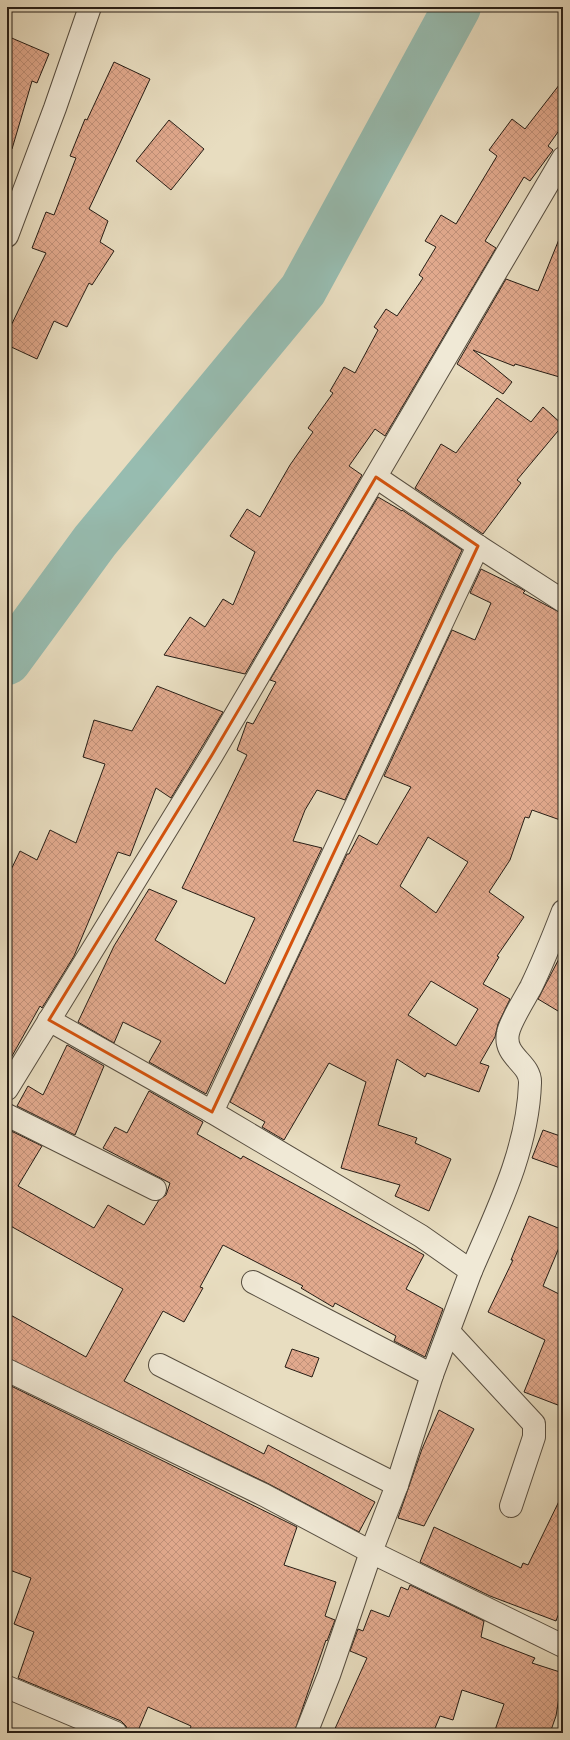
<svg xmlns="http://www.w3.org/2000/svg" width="570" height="1740" viewBox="0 0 570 1740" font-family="Vollkorn,serif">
  <defs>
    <pattern id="building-cross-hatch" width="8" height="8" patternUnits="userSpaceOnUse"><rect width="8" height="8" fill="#e1a98d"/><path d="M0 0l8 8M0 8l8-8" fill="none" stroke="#c19179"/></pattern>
  </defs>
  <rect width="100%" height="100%" fill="#e8ddc0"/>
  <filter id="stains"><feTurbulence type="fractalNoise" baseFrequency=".005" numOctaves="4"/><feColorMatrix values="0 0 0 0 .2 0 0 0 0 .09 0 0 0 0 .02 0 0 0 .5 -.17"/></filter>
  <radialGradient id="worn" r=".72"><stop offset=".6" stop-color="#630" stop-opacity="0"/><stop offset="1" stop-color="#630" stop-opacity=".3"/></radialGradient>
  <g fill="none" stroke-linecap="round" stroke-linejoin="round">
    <path stroke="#97bcb0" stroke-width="48" d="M7,661L95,541L303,290L457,7"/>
  </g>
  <g fill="url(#building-cross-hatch)" stroke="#271e16" fill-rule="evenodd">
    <path d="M7,36L49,54L37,83L32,81L12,149H7Z"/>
    <path d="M114,62L150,79L89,209L108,221L100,242L114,251L92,285L89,283L67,327L54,321L37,359L7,345V334L46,253L32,248L46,212L54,215L76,158L70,156L85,119L87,120Z"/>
    <path d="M563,80V125L548,146L553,150L530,181L524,177L485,241L496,248L385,436L375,429L349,466L362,475L245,674L164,655L190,617L205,627L223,599L233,605L255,552L230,536L247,509L260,517L290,465L313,432L308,428L333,393L330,391L344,367L355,373L378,330L374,327L386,309L397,316L423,278L419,275L436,247L425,241L441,215L456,224L497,156L489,150L512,119L525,129Z"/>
    <path d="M169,120L204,149L171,190L136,161Z"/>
    <path d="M562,232L563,378L515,364L514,366L473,350L512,382L503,394L457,364L506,279L538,291Z"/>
    <path d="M497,398L531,422L543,407L563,425L517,480L521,483L483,534L415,488L441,444L456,453Z"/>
    <path d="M378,497L402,511V510L462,550L345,800L317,790L305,810L293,841L322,848L206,1094L149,1062L161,1041L123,1022L114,1043L78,1022L114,946L149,889L177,901L155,940L225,984L255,918L182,888L247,755L237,750L247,722L253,724L276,682L270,680Z"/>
    <path d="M481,569L520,588L525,591L523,593L563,614V821L532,810L529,818L525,817L510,860L489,892L524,917L497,956L499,957L483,984L510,999L498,1024L495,1037L480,1063L489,1066L479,1092L427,1073L425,1077L397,1059L378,1125L417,1138L415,1143L451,1159L429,1211L395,1196L400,1185L341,1168L366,1082L329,1063L284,1140L262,1127L265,1122L230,1102L347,854H349L359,835L377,845L411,787L384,776L452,630L475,640L491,603L470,593ZM428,837L468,862L436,913L400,886ZM431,981L478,1009L456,1046L408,1015Z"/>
    <path d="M157,686L223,712L171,798L156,788L130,856L118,852L74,956L42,1008L40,1006L7,1065V878L20,851L37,860L50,830L76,843L105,764L83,757L94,720L132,731Z"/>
    <path d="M563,951V1014L538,999Z"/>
    <path d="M67,1045L104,1066L75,1135L17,1106L28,1086L43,1095Z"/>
    <path d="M149,1091L203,1122L197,1134L241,1159L243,1156L424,1255L406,1289L443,1309L425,1357L394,1341L396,1336L335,1303L333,1307L301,1288L303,1286L223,1245L200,1287L203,1288L184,1322L163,1311L124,1381L264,1454L268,1445L375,1502L359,1532L269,1484L7,1358V1313L86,1357L123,1289L7,1224V1129L42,1146L18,1186L94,1228L108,1205L144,1225L159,1200L166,1195L170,1183L103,1148L115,1127L127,1133Z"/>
    <path d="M543,1130L563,1137V1169L532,1158Z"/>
    <path d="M529,1216L563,1230V1238L543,1286L563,1296V1407L524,1392L545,1340L488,1312L513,1260H511Z"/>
    <path d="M292,1349L319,1358L312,1377L285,1367Z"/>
    <path d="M7,1384L297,1527L284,1565L336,1582L325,1616L335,1620L327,1641L326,1640L294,1733H189L191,1726L148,1707L137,1733H128L126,1726L121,1721L18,1678L34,1632L14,1624L31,1578L7,1569Z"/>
    <path d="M439,1410L474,1429L424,1526L398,1518L422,1449Z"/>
    <path d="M563,1493V1602L556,1621L490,1596L420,1562L434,1527L521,1568L523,1563L528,1565Z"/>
    <path d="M410,1585L484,1621L481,1637L535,1658L532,1663L563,1673L556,1716L550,1733H494L504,1704L462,1690L453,1720L440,1716L433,1733H333L367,1658L350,1651L358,1629L363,1631L371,1610L389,1617L401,1587L408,1590Z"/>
  </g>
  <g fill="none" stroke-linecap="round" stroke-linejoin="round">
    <g stroke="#574e40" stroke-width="24">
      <g id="minor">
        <path d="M7,236L55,108L90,7"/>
        <path d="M376,477L478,546L563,601"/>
        <path d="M49,1020L212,1112L421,1236L471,1271L432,1375L397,1485L371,1552L329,1675L306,1733"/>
        <path d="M7,1089L212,755L563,158"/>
        <path d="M212,1112L478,546"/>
        <path d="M7,1115L155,1189"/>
        <path d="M471,1271C497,1211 528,1149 530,1083C531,1063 503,1057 508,1033C510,1022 525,998 531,987C543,962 553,937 563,911"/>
        <path d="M253,1282L432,1375"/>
        <path d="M449,1332L534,1424V1437L511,1506"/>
        <path d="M160,1365L397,1485"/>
        <path d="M7,1370L264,1495L371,1552L563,1646"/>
        <path d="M7,1687L116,1733"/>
      </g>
    </g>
    <use href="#minor" stroke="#f0e9d6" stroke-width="22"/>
  </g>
  <path fill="none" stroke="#d5530d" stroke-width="3" stroke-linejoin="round" d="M376,477L478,546L212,1112L49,1020L212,755Z"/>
  <rect width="570" height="1740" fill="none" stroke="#e8ddc0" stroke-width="24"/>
  <rect x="8" y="8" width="554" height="1724" fill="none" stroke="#271e16" stroke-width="2"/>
  <rect x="12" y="12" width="546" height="1716" fill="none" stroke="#271e16"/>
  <rect width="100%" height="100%" filter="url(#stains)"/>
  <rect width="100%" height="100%" fill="url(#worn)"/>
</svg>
